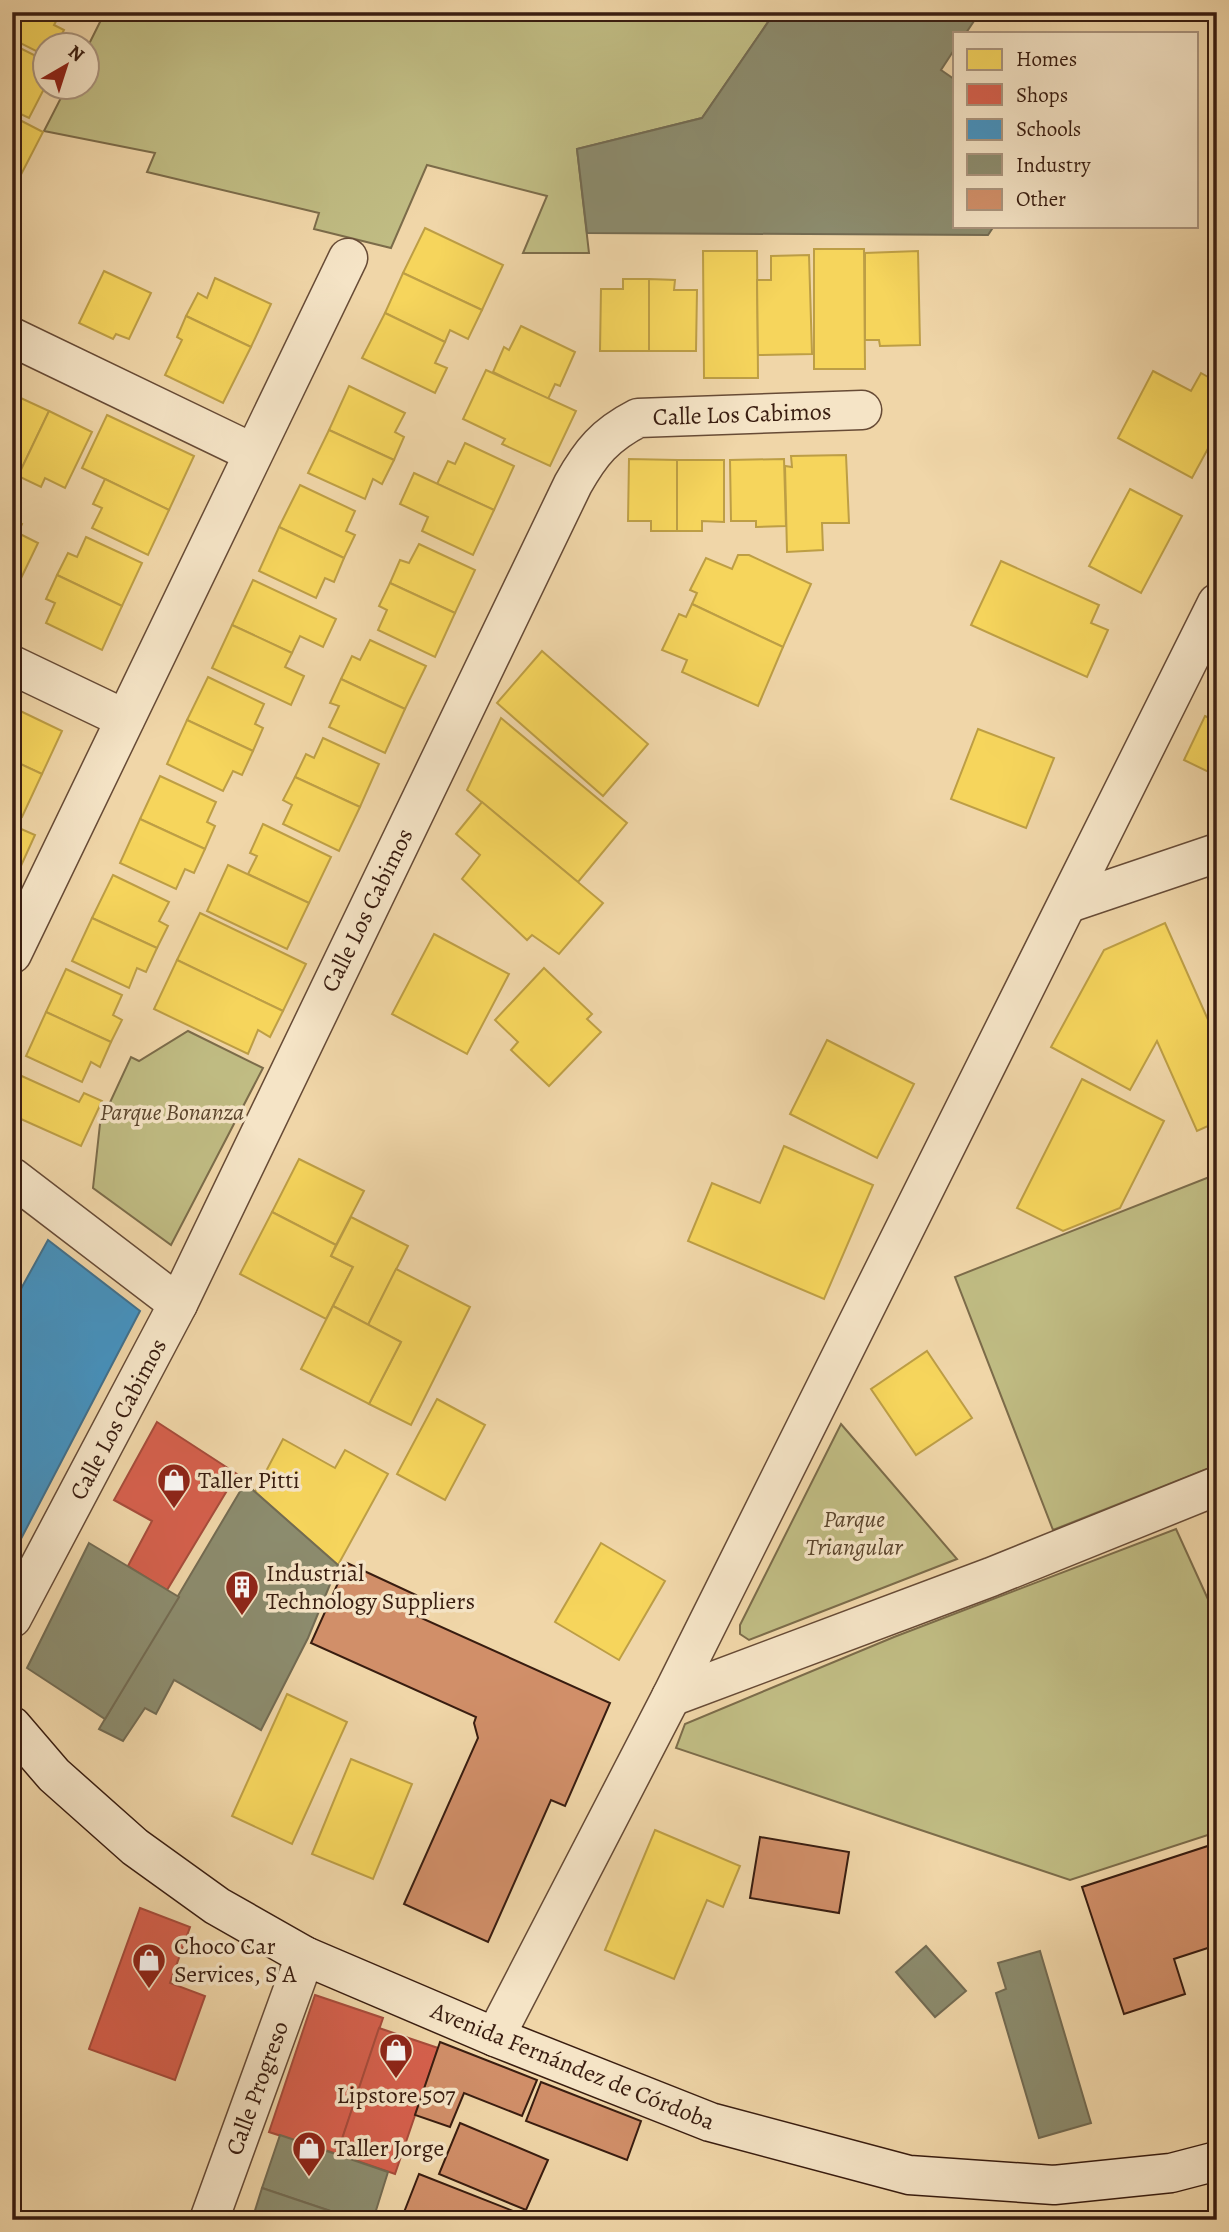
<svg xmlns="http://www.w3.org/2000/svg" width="1229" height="2232" viewBox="0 0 1229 2232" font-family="Alegreya,serif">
  <rect width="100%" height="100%" fill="#f0d6a8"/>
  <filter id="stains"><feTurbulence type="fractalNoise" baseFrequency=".00286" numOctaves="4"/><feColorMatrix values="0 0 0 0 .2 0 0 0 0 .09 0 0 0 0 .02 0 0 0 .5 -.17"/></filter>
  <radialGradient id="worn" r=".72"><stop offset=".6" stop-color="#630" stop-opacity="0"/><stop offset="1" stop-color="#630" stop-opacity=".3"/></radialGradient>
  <g fill="#c0bc83" stroke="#7c6c4a" stroke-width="2">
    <path d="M105,12H775L702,118L577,149L589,253H523L547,196L427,165L391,248L314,229L319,213L147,172L155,153L44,131L66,88H88V46Z"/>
    <path d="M188,1031L263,1068L171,1245L93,1188L100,1124L131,1057L139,1061Z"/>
    <path d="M1217,1174V1465L1053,1530L955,1277Z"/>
    <path d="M841,1424L957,1559L749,1640L740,1634V1625Z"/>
    <path d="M1176,1529L1217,1619V1832L1070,1880L676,1748L685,1724L894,1637Z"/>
  </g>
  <g fill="#f6d55c" stroke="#bd9e45" stroke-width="2">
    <path d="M12,12H61L54,25L64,30L56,46H46V56L12,39Z"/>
    <path d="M12,44L46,61V85L29,118L12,110Z"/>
    <path d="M12,116L43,132L12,192Z"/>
    <path d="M425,228L503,265L482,310L403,273Z"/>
    <path d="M814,249H864L865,369H814Z"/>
    <path d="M703,251H757L758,378H704Z"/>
    <path d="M918,251L920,345L880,346L879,340H865V253Z"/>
    <path d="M809,255L812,354L758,355L757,280H771V256Z"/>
    <path d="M104,271L151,293L129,339L116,334L113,339L79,323Z"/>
    <path d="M403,273L482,310L468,339L450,330L445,342L385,313Z"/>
    <path d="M215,278L271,304L251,347L186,316L198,293L207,298Z"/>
    <path d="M623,279H649V351H600L601,289H623Z"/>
    <path d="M649,279L675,280L674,290H697L696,351H649Z"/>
    <path d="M385,313L445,342L435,363L447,368L435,393L362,358Z"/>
    <path d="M186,316L251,347L223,403L165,375L182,340L177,337Z"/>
    <path d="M521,326L575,352L560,386L555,384L548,399L493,372L504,347L509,350Z"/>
    <path d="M486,370L576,411L550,466L502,444L505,439L463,419Z"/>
    <path d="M1153,371L1191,391L1201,373L1217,382V432L1192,478L1118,438Z"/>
    <path d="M349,386L405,413L395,432L404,437L394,460L329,430Z"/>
    <path d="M12,394L49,411L18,476L12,473Z"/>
    <path d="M49,411L92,432L65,488L45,478L41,487L18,476Z"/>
    <path d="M107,415L194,456L169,510L82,468Z"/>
    <path d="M329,430L394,460L382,484L373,479L365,499L308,473Z"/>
    <path d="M465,443L514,466L494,510L437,484L448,461L455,464Z"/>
    <path d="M846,455L849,523H822L823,550L787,552L785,466L792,467L791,456Z"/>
    <path d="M629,459L677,460V531H651V521H628Z"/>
    <path d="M784,459L786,526L756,527V521H731L730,460Z"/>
    <path d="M677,460H724V522L702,521V531H677Z"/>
    <path d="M414,473L494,510L473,555L422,531L428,517L400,504Z"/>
    <path d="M105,479L169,510L148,555L92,528L102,508L93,504Z"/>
    <path d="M300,485L355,511L346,531L355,535L344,558L279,527Z"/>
    <path d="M1130,489L1182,516L1141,593L1089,566Z"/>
    <path d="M12,519L22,524L18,533L38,543L12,597Z"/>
    <path d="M279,527L344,558L334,582L325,578L316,598L259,571Z"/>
    <path d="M86,537L142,563L122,606L57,575L68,553L77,557Z"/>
    <path d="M419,544L475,570L455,613L390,583L400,560L409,563Z"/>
    <path d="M738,555H749L811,584L783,647L692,604L697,593L690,590L706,558L732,569Z"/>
    <path d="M1001,561L1099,605L1091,623L1108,630L1087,677L971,625Z"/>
    <path d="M57,575L122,606L102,650L46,623L55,603L46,599Z"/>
    <path d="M253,580L336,619L323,647L300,636L292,653L232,625Z"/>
    <path d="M390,583L455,613L435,657L378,630L387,610L379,606Z"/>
    <path d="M692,604L783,647L758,706L682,672L687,660L662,650L679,614L686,617Z"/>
    <path d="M232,625L292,653L285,667L304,676L291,705L212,668Z"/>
    <path d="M370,640L426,666L405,709L341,679L352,656L360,660Z"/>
    <path d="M542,651L648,744L603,796L497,703Z"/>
    <path d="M208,677L264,704L255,724L263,728L253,751L187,720Z"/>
    <path d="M341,679L405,709L385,753L329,727L339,706L330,703Z"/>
    <path d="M12,707L62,731L42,774L12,760Z"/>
    <path d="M1205,716L1217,722V776L1184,760Z"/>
    <path d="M501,718L627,823L578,882L467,790Z"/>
    <path d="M187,720L253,751L242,775L233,771L223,791L167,764Z"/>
    <path d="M978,729L1054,758L1026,828L951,799Z"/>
    <path d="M323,738L379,764L360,807L295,777L306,754L314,758Z"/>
    <path d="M12,760L42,774L22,817L12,813Z"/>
    <path d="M160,776L216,802L207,822L215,826L205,849L140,819Z"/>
    <path d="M295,777L360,807L339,851L283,824L292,805L283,800Z"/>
    <path d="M482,802L603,903L559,954L532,935L527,940L462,879L480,855L456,834Z"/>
    <path d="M140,819L205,849L194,873L185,869L176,889L120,863Z"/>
    <path d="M263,824L331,857L309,903L248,874L257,856L250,853Z"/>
    <path d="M12,825L35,835L15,879L12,878Z"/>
    <path d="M228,865L309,903L287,949L207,911Z"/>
    <path d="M113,875L169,902L159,921L168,926L157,948L92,918Z"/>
    <path d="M200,913L306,964L283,1011L177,960Z"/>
    <path d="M92,918L157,948L146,972L137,968L129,988L72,961Z"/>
    <path d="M1165,923L1217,1040V1122L1197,1131L1157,1041L1130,1090L1051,1047L1104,950Z"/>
    <path d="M434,934L509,974L467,1054L392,1014Z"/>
    <path d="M177,960L283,1011L270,1037L258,1030L248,1054L154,1009Z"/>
    <path d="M544,968L592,1014L587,1019L601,1032L549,1086L511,1050L518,1042L495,1020Z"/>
    <path d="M66,969L122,995L113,1015L122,1020L111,1042L46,1012Z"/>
    <path d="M46,1012L111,1042L100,1067L91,1062L82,1082L26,1056Z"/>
    <path d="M827,1040L914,1084L877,1158L790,1114Z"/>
    <path d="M15,1073L79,1102L84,1093L102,1101L81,1146L12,1115V1080Z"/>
    <path d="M1082,1079L1164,1121L1120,1208L1063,1231L1017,1208Z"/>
    <path d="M784,1146L873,1185L824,1299L688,1241L712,1183L760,1203Z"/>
    <path d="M299,1159L364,1191L336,1245L272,1212Z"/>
    <path d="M272,1212L336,1245L331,1256L353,1267L326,1319L240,1274Z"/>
    <path d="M351,1217L408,1246L368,1325L333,1306L353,1267L331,1256Z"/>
    <path d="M396,1269L470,1307L411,1425L369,1404L401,1342L368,1325Z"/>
    <path d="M333,1306L401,1342L369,1404L301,1369Z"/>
    <path d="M927,1351L972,1418L916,1455L871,1389Z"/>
    <path d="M437,1399L485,1425L445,1500L397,1474Z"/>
    <path d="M283,1439L335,1468L345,1450L388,1474L338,1565L255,1492Z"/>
    <path d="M601,1543L665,1581L619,1660L555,1622Z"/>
    <path d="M287,1694L347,1722L292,1844L232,1816Z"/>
    <path d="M351,1759L412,1784L373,1879L312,1854Z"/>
    <path d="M655,1830L740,1866L723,1907L707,1900L674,1979L605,1950Z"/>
  </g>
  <g fill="#d6604d" stroke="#a74c3b" stroke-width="2">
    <path d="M157,1422L237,1474L167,1590L128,1566L152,1521L114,1500Z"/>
    <path d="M140,1908L190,1927L170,1983L205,1996L175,2080L89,2049Z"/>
    <path d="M315,1995L383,2018L337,2154L269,2132Z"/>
    <path d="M379,2028L438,2048L395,2174L337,2154Z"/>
    <path d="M1217,2214V2220H1167Z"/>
  </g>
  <path fill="#4393c3" stroke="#40708d" stroke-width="2" d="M48,1240L140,1311L12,1556V1305Z"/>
  <g fill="#8c8c6e" stroke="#736b52" stroke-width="2">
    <path d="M775,12H980L966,33H954V50L941,70L954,79V226H994L988,235L587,233L577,149L702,118Z"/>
    <path d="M245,1483L338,1565L308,1638L261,1730L174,1680L156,1714L145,1708L123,1741L99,1729Z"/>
    <path d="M89,1543L179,1597L105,1719L27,1668Z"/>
    <path d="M926,1946L966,1991L935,2017L896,1972Z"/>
    <path d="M1040,1951L1091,2123L1039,2138L996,1993L1006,1989L998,1963Z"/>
    <path d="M280,2135L388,2172L373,2220H357L262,2188Z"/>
    <path d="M262,2188L357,2220H252Z"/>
  </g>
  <g fill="#d18f69" stroke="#391d10" stroke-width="2">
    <path d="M347,1563L416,1595L408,1612L610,1703L565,1806L551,1800L488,1942L404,1904L478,1738L474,1723L476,1717L311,1643Z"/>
    <path d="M760,1837L849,1852L839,1913L750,1898Z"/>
    <path d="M1217,1843V1945L1174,1959L1185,1994L1124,2014L1082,1887Z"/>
    <path d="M440,2042L537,2080L522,2116L464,2093L450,2127L415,2115Z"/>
    <path d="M541,2082L641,2121L627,2160L526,2121Z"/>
    <path d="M460,2123L548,2160L526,2210L439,2174Z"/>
    <path d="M419,2174L531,2218L530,2220H401Z"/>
  </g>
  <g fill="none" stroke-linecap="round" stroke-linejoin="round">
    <g stroke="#674b36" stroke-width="41">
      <g id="minor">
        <path d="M12,337L253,453"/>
        <path d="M12,665L125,719"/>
        <path d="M1069,903L1217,853"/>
        <path d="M12,954L348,258"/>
        <path d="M12,1177L178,1304"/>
        <path d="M12,1618L178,1304L573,484C591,452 605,435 638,418L862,410"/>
        <path d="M671,1697L991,1577L1217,1486"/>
        <path d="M495,2037L671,1697L1217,603"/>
        <path d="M209,2220L305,1956"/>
      </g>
    </g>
    <g stroke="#391d10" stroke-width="41">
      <path id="secondary" d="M12,1726L54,1775L135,1847L217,1906L305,1956L495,2037L710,2122L909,2175L1054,2185L1171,2173L1217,2161"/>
    </g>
    <use href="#minor" stroke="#f5e4c6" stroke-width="38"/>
    <use href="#secondary" stroke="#f5e4c6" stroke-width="38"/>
  </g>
  <defs>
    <g id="shop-pin" transform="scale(1.75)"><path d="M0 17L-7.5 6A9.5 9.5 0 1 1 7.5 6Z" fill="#8f2418" stroke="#f5e4c6"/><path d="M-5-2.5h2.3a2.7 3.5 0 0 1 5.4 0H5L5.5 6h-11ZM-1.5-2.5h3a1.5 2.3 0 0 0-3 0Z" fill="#fff"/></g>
    <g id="building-pin" transform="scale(1.75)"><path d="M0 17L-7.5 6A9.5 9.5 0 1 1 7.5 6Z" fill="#8f2418" stroke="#f5e4c6"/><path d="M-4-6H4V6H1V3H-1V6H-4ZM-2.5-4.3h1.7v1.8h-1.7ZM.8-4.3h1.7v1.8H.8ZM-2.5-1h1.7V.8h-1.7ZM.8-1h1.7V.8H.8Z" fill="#fff"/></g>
  </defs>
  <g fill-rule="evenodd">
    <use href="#shop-pin" x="174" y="1480"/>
    <use href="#building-pin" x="242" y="1587"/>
    <use href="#shop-pin" x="149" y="1960"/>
    <use href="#shop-pin" x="396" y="2050"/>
    <use href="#shop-pin" x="309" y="2148"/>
  </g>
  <g text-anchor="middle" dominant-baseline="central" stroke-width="7" stroke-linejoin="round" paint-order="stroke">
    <g font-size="24" fill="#391d10" stroke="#f5e4c6">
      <text transform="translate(742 414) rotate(-2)">Calle Los Cabimos</text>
      <text transform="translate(367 910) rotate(-64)">Calle Los Cabimos</text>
      <text transform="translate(118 1419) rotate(-62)">Calle Los Cabimos</text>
      <text transform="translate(573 2066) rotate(22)">Avenida Fernández de Córdoba</text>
      <text transform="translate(257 2088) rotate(-70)">Calle Progreso</text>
    </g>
    <g font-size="24" font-style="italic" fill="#5b452d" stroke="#f5e4c6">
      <text x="172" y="1112">Parque Bonanza</text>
      <text x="854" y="1519">Parque<tspan x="854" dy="28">Triangular</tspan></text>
    </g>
    <g font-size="24" fill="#391d10" stroke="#f5e4c6" text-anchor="start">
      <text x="198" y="1480">Taller Pitti</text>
      <text x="266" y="1573">Industrial<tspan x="266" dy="28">Technology Suppliers</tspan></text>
      <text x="174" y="1946">Choco Car<tspan x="174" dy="28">Services, S A</tspan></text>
      <text x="396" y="2095" text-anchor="middle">Lipstore 507</text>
      <text x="334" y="2148">Taller Jorge</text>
    </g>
  </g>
  <rect width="1229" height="2232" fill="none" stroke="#f0d6a8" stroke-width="42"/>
  <rect x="14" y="14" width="1201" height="2204" fill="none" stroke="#391d10" stroke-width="3.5"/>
  <rect x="21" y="21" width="1187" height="2190" fill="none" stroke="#391d10" stroke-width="2"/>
  <rect x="953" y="32" width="245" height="196" fill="#f5e4c6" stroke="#aa947d" stroke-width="2"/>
  <rect x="967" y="49" width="35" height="21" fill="#f6d55c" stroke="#aa947d" stroke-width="2"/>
  <text x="1016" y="66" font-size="21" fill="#391d10">Homes</text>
  <rect x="967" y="84" width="35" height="21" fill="#d6604d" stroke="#aa947d" stroke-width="2"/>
  <text x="1016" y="102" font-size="21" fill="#391d10">Shops</text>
  <rect x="967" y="119" width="35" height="21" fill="#4393c3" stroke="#aa947d" stroke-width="2"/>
  <text x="1016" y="136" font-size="21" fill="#391d10">Schools</text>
  <rect x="967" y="154" width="35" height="21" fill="#8c8c6e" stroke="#aa947d" stroke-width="2"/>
  <text x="1016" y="172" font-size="21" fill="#391d10">Industry</text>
  <rect x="967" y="189" width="35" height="21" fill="#d18f69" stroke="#aa947d" stroke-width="2"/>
  <text x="1016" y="206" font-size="21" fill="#391d10">Other</text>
  <g transform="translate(66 66) rotate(39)"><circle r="33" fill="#f5e4c6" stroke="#aa947d" stroke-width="2"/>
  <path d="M0-5L12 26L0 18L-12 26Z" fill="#8f2418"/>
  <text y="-10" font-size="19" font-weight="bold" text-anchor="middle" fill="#391d10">N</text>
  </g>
  <rect width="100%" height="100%" filter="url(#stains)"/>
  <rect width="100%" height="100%" fill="url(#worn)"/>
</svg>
